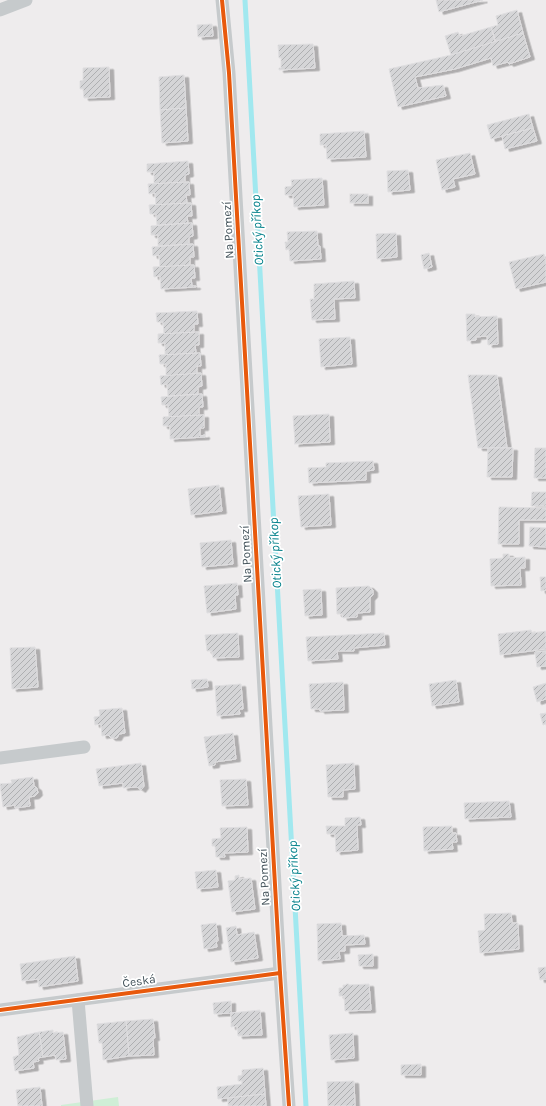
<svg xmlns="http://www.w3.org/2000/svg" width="546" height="1106" viewBox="0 0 546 1106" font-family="Karla,sans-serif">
  <defs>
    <pattern id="building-hatch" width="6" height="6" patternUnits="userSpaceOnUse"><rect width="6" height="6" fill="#d5d5d7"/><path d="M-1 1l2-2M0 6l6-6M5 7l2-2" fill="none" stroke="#aeafb1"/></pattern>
    <filter id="shadow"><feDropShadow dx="4.5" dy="2.5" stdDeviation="0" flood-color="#0004"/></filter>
  </defs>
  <rect width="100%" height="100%" fill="#eeeced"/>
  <path fill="#cfeed6" d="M118,1097L119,1106H61V1105Z"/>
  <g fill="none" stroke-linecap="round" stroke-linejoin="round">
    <path stroke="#a1e8ef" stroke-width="5" d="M245,0L306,1106"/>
  </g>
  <g fill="url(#building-hatch)" stroke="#dfdee0" filter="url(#shadow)">
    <path d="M436,0H483L439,12Z"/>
    <path d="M517,10L523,33L496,42L491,27L498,25L496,16Z"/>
    <path d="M212,24L213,36L198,37L197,25Z"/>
    <path d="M491,27L495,42L451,55L445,36L458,32L460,36Z"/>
    <path d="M523,33L530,57L509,64L508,62L493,66L491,58L455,69L415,77L418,88L443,85L446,96L398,107L389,69L451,55Z"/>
    <path d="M313,44L315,68L279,70V68H281V58H279L278,45Z"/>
    <path d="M109,67L110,97L84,98L83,89H80V81L83,80V68Z"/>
    <path d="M184,75L186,108L160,110L159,77Z"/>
    <path d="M186,108L188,141L162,143L160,110Z"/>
    <path d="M529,114L533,128L491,139L487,125Z"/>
    <path d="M533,128L537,141L505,149L502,136Z"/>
    <path d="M364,131L366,157L327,159L326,145H320V134Z"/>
    <path d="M470,153L475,174L453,179L455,187L442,190L436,160Z"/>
    <path d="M188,161L189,174L185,175V182L154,184V172H147V164Z"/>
    <path d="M408,170L410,190L388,192L387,171Z"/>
    <path d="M322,178L324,205L294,207L293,195H285V187L292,186L291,180Z"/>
    <path d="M189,182L190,195H186L187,203L156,205L155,193L149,194L148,184Z"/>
    <rect x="350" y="194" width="18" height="9"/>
    <path d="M191,203L192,216H187L188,223L157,225L156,214H150L149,205Z"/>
    <path d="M192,223L193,236L189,237V244L158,246V235H151V226Z"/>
    <path d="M317,231L318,246H320L321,259L290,261L289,249L286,250L285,242H288L287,232Z"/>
    <path d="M396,233L397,257L377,259L376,234Z"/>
    <path d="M193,244L194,257H190V265L160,267L159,255L153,256L152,247Z"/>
    <path d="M429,253L432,267L424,269L421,255Z"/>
    <path d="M544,254L546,263V282L516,289L509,262Z"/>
    <path d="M194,265L195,278H191L192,286H196V287L161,289L160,276L154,277L153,267Z"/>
    <path d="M354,281L355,298L334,299L335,319L312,320L310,299H314V284Z"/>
    <path d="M197,311L198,324H194V332L164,334L163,322H157L156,313Z"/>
    <path d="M466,314H475V317L497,316L498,344L488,345L487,336L476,337V340L467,341Z"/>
    <path d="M199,332V345H195L196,353L165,355V343H158V334Z"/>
    <path d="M350,337L352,364L321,367L319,339Z"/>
    <path d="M200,353L201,366H197V374L166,376V364H160L159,355Z"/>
    <path d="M201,373L202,386L198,387V394L168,396L167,384L161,385L160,376Z"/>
    <path d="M468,375H497L507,448H478Z"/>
    <path d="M202,394L203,407H199V415L169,417L168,405H162L161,397Z"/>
    <path d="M329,414L330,442L294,444L295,443L293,416Z"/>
    <path d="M204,415V428H200V436L205,435V437L170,439V426H163V417Z"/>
    <path d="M488,448H513L512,477H487Z"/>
    <path d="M535,448H546V478H534Z"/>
    <path d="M373,461L374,470L366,471V480L309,483L308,468L326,467V463Z"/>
    <path d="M219,485L222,511L191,515L188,489Z"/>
    <path d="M532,492H546V506H531Z"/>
    <path d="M329,494L331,525L301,527L298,496Z"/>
    <path d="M499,507L546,508V520H519V544H498Z"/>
    <path d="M530,527L546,528V547L529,546Z"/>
    <path d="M231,540L233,564L202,567L200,543Z"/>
    <path d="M503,554H509V558L525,557V568H520L521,585L491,586L490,559L503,558Z"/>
    <path d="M540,577H546V590L541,591Z"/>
    <path d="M237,583L238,595H235L236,609L207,613L204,586Z"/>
    <path d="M369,586L373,590V595L370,598V612L357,613V617L343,618L342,614H337L336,588Z"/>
    <path d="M321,589L322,615L305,616L303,590Z"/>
    <path d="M531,630L532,633L546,631V649L500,655L498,634Z"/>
    <path d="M238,633L239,657L213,658L212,651H207L205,635Z"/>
    <path d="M384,633L385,645L354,648V651H337L338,659L308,661L306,637Z"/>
    <path d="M35,647L38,687L12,689L10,648Z"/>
    <path d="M546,651V666L537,667L535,652Z"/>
    <path d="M207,679L208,687L192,689L191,680Z"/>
    <path d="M456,680L459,702L432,706L429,684Z"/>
    <path d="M343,682L344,710L320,711V709H311L309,684Z"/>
    <path d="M546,683V699L537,702L533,687Z"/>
    <path d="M241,684L243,709H239L240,714L217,716L215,686Z"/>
    <path d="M122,708L125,733L119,734L117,738H111L108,735L102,736L101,724L95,725L94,717L100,716L99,710Z"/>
    <path d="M546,713V724L543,725L540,714Z"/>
    <path d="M233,733L236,759L215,762V765L209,766L204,737Z"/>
    <path d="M141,763L144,786L141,790L137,787L123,788V783L99,786L96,769Z"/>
    <path d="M354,763L355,789L343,790V797H328L326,765Z"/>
    <path d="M33,777L34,786L37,788L38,793L35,796L29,797L30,806L15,808V805L3,807L0,784L12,783L11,780Z"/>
    <path d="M246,779L248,805L222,806L220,780Z"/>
    <path d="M509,801L511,817L465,819L464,803Z"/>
    <path d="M360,817L361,825H357L358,850L336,852L335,834H327L326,826H345V818Z"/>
    <path d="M452,826V833H456L457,842H452L453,849L424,851L423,827Z"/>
    <path d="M247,827L248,852L224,853L225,857H216L215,846H212V839L221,838L220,828Z"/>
    <path d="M216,870L218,887L197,889L195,872Z"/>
    <path d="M239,875V879L251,878L255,909L232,912L228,881L235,880V876Z"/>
    <path d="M511,913L512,923H518L519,949L480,953L478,931L485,930L484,914Z"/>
    <path d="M216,923L218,941H216L217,947L204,949L201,925Z"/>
    <path d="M341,923L342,936L364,935L365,944L345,945V951H339L340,959L318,961L317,924Z"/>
    <path d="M236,926L237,935L254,932L258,958L231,962L226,928Z"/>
    <path d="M373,954V966H359L358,955Z"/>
    <path d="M75,956L78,981L39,987L38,979L22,981L20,964Z"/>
    <path d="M546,967V979L540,980L538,968Z"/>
    <path d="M346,984H349V985L369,984L371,1010L345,1011L344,996H339V988H343V985H346Z"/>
    <path d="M231,1001V1013L214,1014L213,1003Z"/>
    <path d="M260,1010L262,1035L238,1036L237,1026L231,1027V1013Z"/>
    <path d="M153,1019L155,1038H153L154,1055L129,1056L126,1021Z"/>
    <path d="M126,1021L129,1056L103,1060L102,1043H99L97,1024Z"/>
    <path d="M53,1030V1033L63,1032L66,1059L56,1060L55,1055L43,1057L39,1032Z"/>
    <path d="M39,1032L43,1057L38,1058L39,1061L33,1062L34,1068L15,1071L13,1057L19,1055L17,1037Z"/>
    <path d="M353,1033L354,1058L331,1060L329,1035Z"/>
    <path d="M421,1064V1075H401V1065Z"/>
    <path d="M263,1068L265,1094L218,1099L217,1087L242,1084V1081H238V1076L242,1075V1070Z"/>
    <path d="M354,1081L355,1106H328L327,1082Z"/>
    <path d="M40,1087L42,1106H18L16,1090Z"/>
    <path d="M265,1094L266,1106H228V1098Z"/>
  </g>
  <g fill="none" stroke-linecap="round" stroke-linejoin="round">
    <g stroke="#c6cacc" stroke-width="13">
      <path d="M222,0L229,73L280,973L289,1106"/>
      <path d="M0,10L26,0"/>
      <path d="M0,758L84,747"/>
      <path d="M78,1000L87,1106"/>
      <path d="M0,1010L280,973"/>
    </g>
    <g stroke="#fff" stroke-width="6">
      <g id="cycleway">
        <path d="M222,0L229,73L280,973L289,1106"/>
        <path d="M0,1010L280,973"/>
      </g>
    </g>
    <use href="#cycleway" stroke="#e8590c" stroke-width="4"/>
  </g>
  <g text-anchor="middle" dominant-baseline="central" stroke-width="3.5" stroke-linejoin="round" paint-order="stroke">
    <g font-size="12" fill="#43525a" stroke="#fff">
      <text transform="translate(228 230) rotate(-93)">Na Pomezí</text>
      <text transform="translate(246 554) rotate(-93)">Na Pomezí</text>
      <text transform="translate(264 877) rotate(-93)">Na Pomezí</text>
      <text transform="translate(139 981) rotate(-8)">Česká</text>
    </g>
    <g font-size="13" font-style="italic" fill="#07838c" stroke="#fff">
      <text transform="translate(257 230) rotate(-93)">Otický příkop</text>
      <text transform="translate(275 553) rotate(-93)">Otický příkop</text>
      <text transform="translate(294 876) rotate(-93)">Otický příkop</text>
    </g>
  </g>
</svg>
